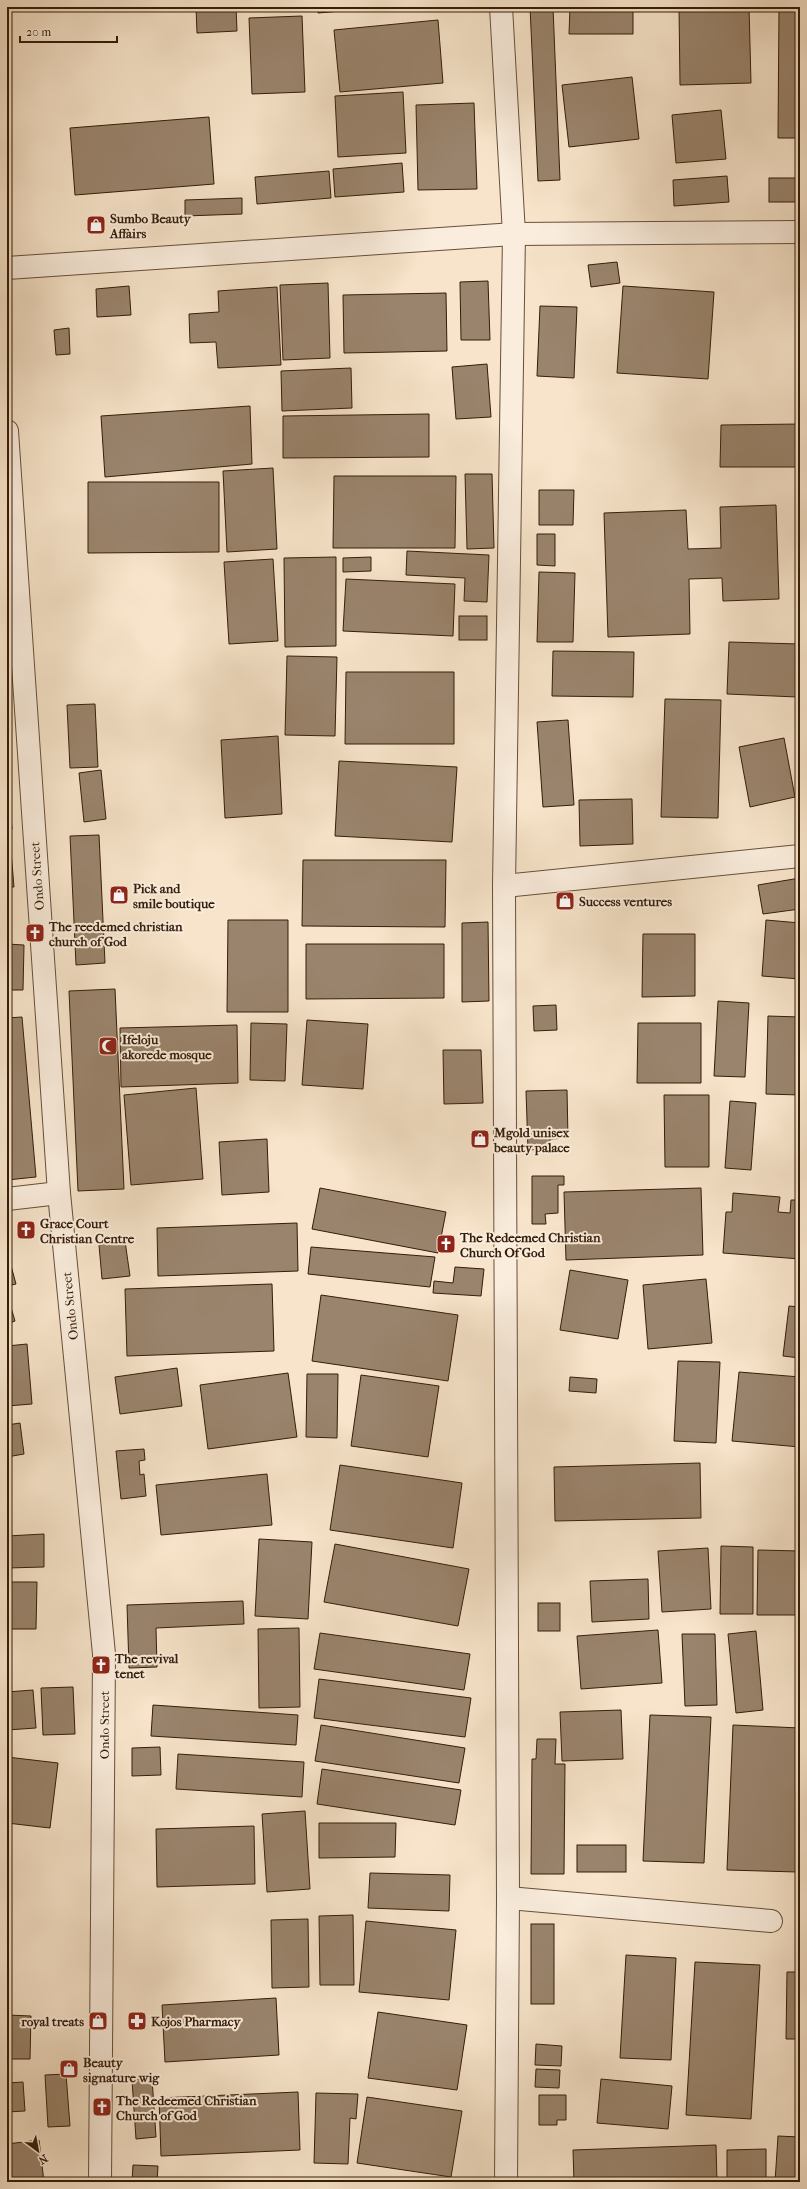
<svg xmlns="http://www.w3.org/2000/svg" width="807" height="2189" viewBox="0 0 807 2189" font-family="'IM FELL French Canon',serif">
  <rect width="100%" height="100%" fill="#f7e4ca"/>
  <filter id="stains"><feTurbulence type="fractalNoise" baseFrequency=".005" numOctaves="4"/><feColorMatrix values="0 0 0 0 .2 0 0 0 0 .09 0 0 0 0 .02 0 0 0 .5 -.17"/></filter>
  <radialGradient id="worn" r=".72"><stop offset=".6" stop-color="#630" stop-opacity="0"/><stop offset="1" stop-color="#630" stop-opacity=".3"/></radialGradient>
  <g fill="#9a846d" stroke="#351d09">
    <path d="M196,7H236L237,31L197,33Z"/>
    <path d="M318,7H389L318,13Z"/>
    <path d="M530,7H553L560,180L538,181Z"/>
    <path d="M570,7H633V34H569Z"/>
    <path d="M679,7H749L751,83L680,85Z"/>
    <path d="M779,7H800V138H778Z"/>
    <path d="M302,16L305,92L252,94L249,18Z"/>
    <path d="M438,20L443,83L340,92L334,30Z"/>
    <path d="M632,77L639,139L569,147L562,85Z"/>
    <path d="M403,92L406,153L338,157L335,96Z"/>
    <path d="M474,103L477,189L418,190L416,105Z"/>
    <path d="M721,110L726,159L676,163L672,115Z"/>
    <path d="M209,117L214,184L75,195L70,128Z"/>
    <path d="M402,163L404,192L335,197L333,169Z"/>
    <path d="M329,171L331,198L257,204L255,177Z"/>
    <path d="M727,176L729,202L674,206L673,180Z"/>
    <rect x="769" y="178" width="31" height="24"/>
    <path d="M242,198V214L185,216V200Z"/>
    <path d="M617,262L620,283L591,287L588,265Z"/>
    <path d="M488,281L490,340H461L460,282Z"/>
    <path d="M328,283L330,358L283,360L280,285Z"/>
    <path d="M129,286L131,315L97,317L96,289Z"/>
    <path d="M623,286L714,292L708,379L617,373Z"/>
    <path d="M277,287L281,365L218,368L216,342L190,343L189,314L219,312L218,291Z"/>
    <path d="M446,293L447,351L344,353L343,295Z"/>
    <path d="M540,306L577,307L574,378L537,376Z"/>
    <path d="M69,328L70,354L56,355L54,330Z"/>
    <path d="M487,364L491,417L456,419L452,367Z"/>
    <path d="M351,368L352,408L282,411L281,371Z"/>
    <path d="M250,406L252,464L105,477L101,416Z"/>
    <path d="M429,414V457L283,458V416Z"/>
    <path d="M800,424V467H720L721,425Z"/>
    <path d="M273,468L277,549L227,552L223,471Z"/>
    <path d="M465,474H492L494,548L467,549Z"/>
    <path d="M334,476H456L455,548H333Z"/>
    <path d="M88,482H219V552L88,553Z"/>
    <path d="M539,490H574L573,525H539Z"/>
    <path d="M776,505L779,599L723,601L722,578L689,579L690,634L608,637L604,513L686,510L688,549L721,548L720,507Z"/>
    <path d="M537,534H555V566L537,565Z"/>
    <path d="M407,551L489,555L487,602L464,601L465,578L406,575Z"/>
    <path d="M336,557V646L285,647L284,558Z"/>
    <path d="M371,557V571L343,572V558Z"/>
    <path d="M273,559L278,641L229,644L224,562Z"/>
    <path d="M539,572L575,573L573,642H537Z"/>
    <path d="M346,579L455,584L453,636L343,631Z"/>
    <rect x="459" y="616" width="28" height="24"/>
    <path d="M729,642L799,644L797,697L727,694Z"/>
    <path d="M553,651L634,652L633,697L552,696Z"/>
    <path d="M287,656L337,657L335,736L285,735Z"/>
    <path d="M346,672H454V744H345Z"/>
    <path d="M665,699L721,700L718,818L661,817Z"/>
    <path d="M95,704L98,767L70,768L67,705Z"/>
    <path d="M568,720L574,805L543,807L537,722Z"/>
    <path d="M278,736L282,814L225,818L221,740Z"/>
    <path d="M784,738L795,797L750,807L739,747Z"/>
    <path d="M339,761L457,767L452,842L335,836Z"/>
    <path d="M7,769L12,829H7Z"/>
    <path d="M101,770L106,819L84,822L79,773Z"/>
    <path d="M632,799L633,844L580,846L579,800Z"/>
    <path d="M99,835L105,963L76,965L70,836Z"/>
    <path d="M10,840L14,887H7V841Z"/>
    <path d="M303,860H446L445,927L302,926Z"/>
    <path d="M800,878V909L763,914L758,885Z"/>
    <path d="M228,920H288V1012H227Z"/>
    <path d="M766,920L800,923V979L762,976Z"/>
    <path d="M488,922L489,1001L462,1002V923Z"/>
    <path d="M643,934H695V996L642,997Z"/>
    <path d="M7,944L24,945L23,990H7Z"/>
    <path d="M306,944H444V998L306,999Z"/>
    <path d="M115,989L124,1189L78,1191L69,991Z"/>
    <path d="M718,1001L749,1003L745,1077L714,1076Z"/>
    <path d="M556,1005L557,1030L534,1031L533,1006Z"/>
    <path d="M768,1016L800,1017V1095L766,1094Z"/>
    <path d="M22,1017L36,1177L7,1180V1018Z"/>
    <path d="M307,1020L368,1024L363,1089L302,1085Z"/>
    <path d="M251,1023L287,1024L285,1081L250,1080Z"/>
    <path d="M638,1023H701V1083H637Z"/>
    <path d="M237,1025L238,1083L121,1087L120,1028Z"/>
    <path d="M443,1050H481L483,1103L444,1104Z"/>
    <path d="M196,1088L203,1179L131,1185L124,1095Z"/>
    <path d="M567,1090L568,1138L550,1139V1149L528,1150L526,1091Z"/>
    <path d="M664,1095H709V1167H665Z"/>
    <path d="M730,1101L756,1103L751,1170L725,1168Z"/>
    <path d="M800,1130V1157H796Z"/>
    <path d="M267,1139L269,1192L222,1195L219,1142Z"/>
    <path d="M532,1176H564V1185H558V1213L545,1214L546,1224H532Z"/>
    <path d="M320,1188L446,1212L438,1253L312,1229Z"/>
    <path d="M701,1188L703,1255L566,1260L564,1192Z"/>
    <path d="M733,1193L780,1197L778,1212L790,1213L791,1200H800V1259L723,1253L726,1212H732Z"/>
    <path d="M297,1223L298,1271L158,1276L157,1228Z"/>
    <path d="M125,1241L130,1276L102,1279L99,1245Z"/>
    <path d="M311,1247L435,1257L430,1287L308,1274Z"/>
    <path d="M7,1251L16,1284L7,1286Z"/>
    <path d="M455,1267L484,1269L481,1296L433,1293L434,1281L453,1283Z"/>
    <path d="M570,1270L628,1280L618,1339L560,1330Z"/>
    <path d="M706,1279L712,1343L648,1349L643,1285Z"/>
    <path d="M272,1284L274,1351L127,1356L125,1289Z"/>
    <path d="M7,1294L15,1321L7,1324Z"/>
    <path d="M321,1295L458,1315L448,1381L312,1361Z"/>
    <path d="M789,1306L800,1307V1358L783,1356Z"/>
    <path d="M27,1344L32,1404L7,1406V1346Z"/>
    <path d="M678,1361L720,1362L716,1443L674,1441Z"/>
    <path d="M177,1368L182,1406L120,1414L115,1377Z"/>
    <path d="M739,1372L800,1377V1447L732,1441Z"/>
    <path d="M288,1373L297,1437L208,1449L200,1385Z"/>
    <path d="M307,1374H338L337,1438L306,1437Z"/>
    <path d="M361,1375L439,1386L428,1457L351,1446Z"/>
    <path d="M570,1377L597,1379L596,1393L569,1391Z"/>
    <path d="M20,1423L24,1454L7,1457V1425Z"/>
    <path d="M144,1449L145,1460L139,1461L140,1475L144,1474L146,1496L121,1499L116,1451Z"/>
    <path d="M700,1463L701,1518L555,1521L554,1467Z"/>
    <path d="M340,1465L462,1483L453,1548L330,1530Z"/>
    <path d="M267,1474L272,1525L161,1535L156,1485Z"/>
    <path d="M44,1534V1567L7,1568V1536Z"/>
    <path d="M259,1539L312,1542L308,1619L255,1616Z"/>
    <path d="M335,1544L469,1569L458,1626L324,1602Z"/>
    <path d="M721,1546L753,1547V1614H720Z"/>
    <path d="M708,1548L711,1609L662,1612L658,1551Z"/>
    <path d="M758,1550L800,1551V1615H757Z"/>
    <path d="M648,1579L649,1619L592,1622L590,1581Z"/>
    <path d="M7,1582H37L36,1629H7Z"/>
    <path d="M243,1601L244,1624L156,1628L157,1667L129,1668L127,1605Z"/>
    <rect x="538" y="1603" width="22" height="28"/>
    <path d="M299,1628L300,1707L259,1708L258,1629Z"/>
    <path d="M658,1630L662,1683L581,1689L577,1636Z"/>
    <path d="M756,1631L763,1710L736,1713L728,1634Z"/>
    <path d="M320,1633L470,1654L464,1690L314,1669Z"/>
    <path d="M682,1634H715L717,1705L685,1706Z"/>
    <path d="M319,1679L471,1698L465,1737L314,1718Z"/>
    <path d="M73,1687L75,1734L43,1735L41,1688Z"/>
    <path d="M33,1690L36,1728L7,1730V1692Z"/>
    <path d="M153,1705L298,1715L296,1745L151,1736Z"/>
    <path d="M621,1710L623,1759L562,1761L560,1712Z"/>
    <path d="M650,1715L711,1717L704,1863L643,1861Z"/>
    <path d="M321,1725L465,1748L459,1783L315,1761Z"/>
    <path d="M733,1725L800,1728V1803L797,1872L727,1870Z"/>
    <path d="M537,1739H556L555,1764H565L564,1874H531L532,1759H536Z"/>
    <path d="M160,1747L161,1775L132,1776V1748Z"/>
    <path d="M178,1754L304,1762L302,1797L176,1789Z"/>
    <path d="M7,1757L58,1763L50,1828L7,1823Z"/>
    <path d="M322,1769L461,1790L455,1825L317,1804Z"/>
    <path d="M305,1811L310,1889L267,1892L262,1814Z"/>
    <path d="M319,1823H396L395,1857L319,1858Z"/>
    <path d="M254,1826L255,1884L157,1887L156,1829Z"/>
    <rect x="577" y="1845" width="49" height="27"/>
    <path d="M370,1873L450,1875L449,1911L368,1908Z"/>
    <path d="M353,1915L354,1985H320L319,1916Z"/>
    <path d="M308,1919L309,1987L272,1988L271,1920Z"/>
    <path d="M366,1921L456,1930L449,2000L359,1992Z"/>
    <rect x="531" y="1924" width="23" height="80"/>
    <path d="M626,1955L676,1958L671,2060L620,2058Z"/>
    <path d="M695,1962L760,1965L751,2119L686,2115Z"/>
    <path d="M787,1972H800V2039H786Z"/>
    <path d="M276,1998L279,2055L165,2062L162,2005Z"/>
    <path d="M378,2012L467,2025L457,2090L368,2078Z"/>
    <path d="M7,2015L31,2016L30,2059H7Z"/>
    <path d="M536,2044L562,2046L561,2066L535,2065Z"/>
    <path d="M536,2069L560,2070L559,2088L535,2087Z"/>
    <path d="M66,2074L70,2126L48,2127L45,2075Z"/>
    <path d="M152,2078L156,2137L136,2139L132,2080Z"/>
    <path d="M601,2079L672,2086L668,2129L597,2123Z"/>
    <path d="M23,2082L25,2111L7,2112V2083Z"/>
    <path d="M298,2092L300,2150L161,2156L159,2098Z"/>
    <path d="M316,2093L358,2094L356,2119L350,2118L348,2164L314,2163Z"/>
    <path d="M539,2095H566V2120H557V2125H539Z"/>
    <path d="M367,2097L462,2111L451,2177L357,2163Z"/>
    <path d="M778,2136L800,2137V2182H775Z"/>
    <path d="M39,2140L44,2182H7V2144Z"/>
    <path d="M716,2145L717,2182H574L573,2150Z"/>
    <path d="M766,2149V2182H727V2150Z"/>
    <path d="M133,2165L158,2166L157,2182H132Z"/>
  </g>
  <g fill="none" stroke-linecap="round" stroke-linejoin="round">
    <g stroke="#664f39" stroke-width="24">
      <g id="minor">
        <path d="M501,7L514,234L504,886L508,1898L506,2182"/>
        <path d="M7,268L514,234L800,232"/>
        <path d="M7,431L59,1193L104,1654L100,2182"/>
        <path d="M504,886L800,856"/>
        <path d="M7,1199L59,1193"/>
        <path d="M508,1898L771,1921"/>
      </g>
    </g>
    <use href="#minor" stroke="#faeddd" stroke-width="22"/>
  </g>
  <defs>
    <g id="shop-square" transform="scale(1)"><rect x="-9" y="-9" width="18" height="18" rx="4" fill="#8f2418" stroke="#faeddd"/><path d="M-5-2.5h2.3a2.7 3.5 0 0 1 5.4 0H5L5.5 6h-11ZM-1.5-2.5h3a1.5 2.3 0 0 0-3 0Z" fill="#fff"/></g>
    <g id="church-square" transform="scale(1)"><rect x="-9" y="-9" width="18" height="18" rx="4" fill="#8f2418" stroke="#faeddd"/><path d="M-1.2-6h2.4v3.5h3.3v2.4h-3.3V6h-2.4V-.1h-3.3v-2.4h3.3Z" fill="#fff"/></g>
    <g id="mosque-square" transform="scale(1)"><rect x="-9" y="-9" width="18" height="18" rx="4" fill="#8f2418" stroke="#faeddd"/><path d="M3.5-4.9A6 6 0 1 0 3.5 4.9A5 5 0 1 1 3.5-4.9Z" fill="#fff"/></g>
    <g id="pharmacy-square" transform="scale(1)"><rect x="-9" y="-9" width="18" height="18" rx="4" fill="#8f2418" stroke="#faeddd"/><path d="M-2-6h4v4h4v4h-4v4h-4v-4h-4v-4h4Z" fill="#fff"/></g>
  </defs>
  <g fill-rule="evenodd">
    <use href="#shop-square" x="96" y="225"/>
    <use href="#shop-square" x="119" y="895"/>
    <use href="#shop-square" x="565" y="901"/>
    <use href="#church-square" x="35" y="933"/>
    <use href="#mosque-square" x="108" y="1046"/>
    <use href="#shop-square" x="480" y="1139"/>
    <use href="#church-square" x="26" y="1230"/>
    <use href="#church-square" x="446" y="1244"/>
    <use href="#church-square" x="101" y="1665"/>
    <use href="#shop-square" x="98" y="2021"/>
    <use href="#pharmacy-square" x="137" y="2021"/>
    <use href="#shop-square" x="69" y="2069"/>
    <use href="#church-square" x="102" y="2107"/>
  </g>
  <g text-anchor="middle" dominant-baseline="central" stroke-width="4" stroke-linejoin="round" paint-order="stroke">
    <g font-size="13" font-weight="bold" fill="#351d09" stroke="#faeddd" text-anchor="start">
      <text x="110" y="218">Sumbo Beauty<tspan x="110" dy="15">Affairs</tspan></text>
      <text x="133" y="888">Pick and<tspan x="133" dy="15">smile boutique</tspan></text>
      <text x="579" y="901">Success ventures</text>
      <text x="49" y="926">The reedemed christian<tspan x="49" dy="15">church of God</tspan></text>
      <text x="122" y="1039">Ifeloju<tspan x="122" dy="15">akorede mosque</tspan></text>
      <text x="494" y="1132">Mgold unisex<tspan x="494" dy="15">beauty palace</tspan></text>
      <text x="40" y="1223">Grace Court<tspan x="40" dy="15">Christian Centre</tspan></text>
      <text x="460" y="1237">The Redeemed Christian<tspan x="460" dy="15">Church Of God</tspan></text>
      <text x="115" y="1658">The revival<tspan x="115" dy="15">tenet</tspan></text>
      <text x="84" y="2021" text-anchor="end">royal treats</text>
      <text x="151" y="2021">Kojos Pharmacy</text>
      <text x="83" y="2062">Beauty<tspan x="83" dy="15">signature wig</tspan></text>
      <text x="116" y="2100">The Redeemed Christian<tspan x="116" dy="15">Church of God</tspan></text>
    </g>
    <g font-size="13" fill="#351d09" stroke="#faeddd">
      <text transform="translate(37 876) rotate(-94)">Ondo Street</text>
      <text transform="translate(70 1306) rotate(-96)">Ondo Street</text>
      <text transform="translate(104 1725) rotate(-90)">Ondo Street</text>
    </g>
  </g>
  <rect width="807" height="2189" fill="none" stroke="#f7e4ca" stroke-width="24"/>
  <rect x="8" y="8" width="791" height="2173" fill="none" stroke="#351d09" stroke-width="2"/>
  <rect x="12" y="12" width="783" height="2165" fill="none" stroke="#351d09"/>
  <g transform="translate(38 2151) rotate(148)" stroke="#faeddd" stroke-width="3" paint-order="stroke">
  <path d="M0-3L7 15L0 10L-7 15Z" fill="#351d09"/>
  <text y="-6" font-size="11" font-weight="bold" text-anchor="middle" fill="#351d09">N</text>
  </g>
  <path d="M20 36v6h97v-6" fill="none" stroke="#351d09" stroke-width="2"/>
  <text x="26" y="36" font-size="12" fill="#351d09" stroke="#faeddd" stroke-width="3" paint-order="stroke">20 m</text>
  <rect width="100%" height="100%" filter="url(#stains)"/>
  <rect width="100%" height="100%" fill="url(#worn)"/>
</svg>
